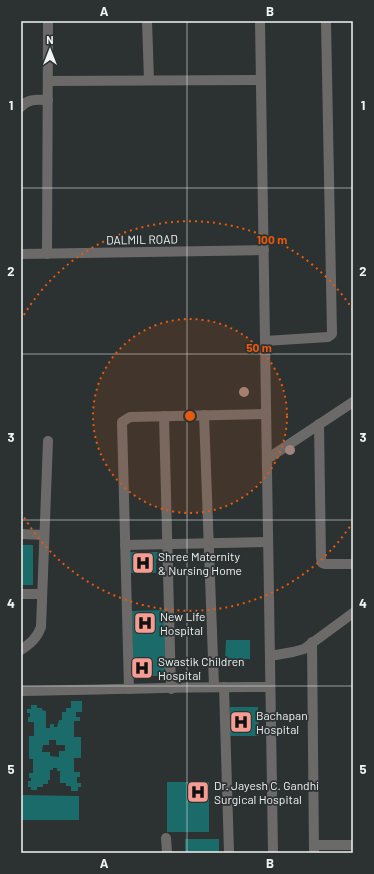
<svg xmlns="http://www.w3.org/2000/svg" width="374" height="874" viewBox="0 0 374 874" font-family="Barlow,sans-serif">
  <rect width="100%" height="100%" fill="#2c3131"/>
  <g fill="#1a6b69" fill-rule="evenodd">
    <rect x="21" y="545" width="12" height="40"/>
    <path d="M129,552H165V559H156V573H130Z"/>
    <path d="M165,610L166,676H133L132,611Z"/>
    <path d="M226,640H250V659H225Z"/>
    <path d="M71,701H82V712H76V717H80V721H74V737H81V758H74V772H80V777H77V783H81V787H78V791H71V786H66V783H60V771H57V768H53V770H50V780H48V784H43V787H37V790H31V787H28V781H31V778H29V773H33V759H29V736H34V722H28V717H30V713H27V709H31V705H37V708H42V710L46,711V728H50V724H54V727H57L59,720H62V712H66V708H71ZM49,740H56V745H65V751H59V757L50,756V752H42L43,745H49Z"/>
    <path d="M230,707H258L259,736H230Z"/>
    <rect x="167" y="782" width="42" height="50"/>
    <path d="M22,795L79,796V820H22Z"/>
    <rect x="185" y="839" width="34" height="14"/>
  </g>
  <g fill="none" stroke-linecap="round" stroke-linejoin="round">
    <g stroke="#6c6969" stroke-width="10">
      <path d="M147,21L149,80"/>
      <path d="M260,21L273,853"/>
      <path d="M48,81L261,80"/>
      <path d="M21,107C28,98 38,100 48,100"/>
      <path d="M21,254L264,250"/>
      <path d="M47,254L48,21"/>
      <path d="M265,341L328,337L332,334L326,21"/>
      <path d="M204,415L214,686"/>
      <path d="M164,416L171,689"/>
      <path d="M319,424L321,558L322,563L325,564H353"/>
      <path d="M267,459L353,402"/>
      <path d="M21,534L44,535"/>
      <path d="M125,545L268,542"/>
      <path d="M21,594H42"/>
      <path d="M312,642L314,853"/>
      <path d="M21,650C31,643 37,638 41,627L48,441"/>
      <path d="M270,656L293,652L304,649L353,613"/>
      <path d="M224,687L229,853"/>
      <path d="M129,689L122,422L130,417L266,414"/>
      <path d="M21,691C104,690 187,686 270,687"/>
      <path d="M166,838L167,853"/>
      <path d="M314,845H353"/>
    </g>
  </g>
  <g fill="#9f8480">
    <circle cx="244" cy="392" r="5"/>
    <circle cx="290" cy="450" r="5"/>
  </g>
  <path fill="none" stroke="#eff3f2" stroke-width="1" stroke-opacity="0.55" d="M187,21V853M21,188H353M21,354H353M21,520H353M21,686H353"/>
  <circle cx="190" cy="416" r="97" fill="#e8590c" fill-opacity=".12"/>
  <g fill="none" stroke="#e8590c" stroke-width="2" stroke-dasharray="2 4">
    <circle cx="190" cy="416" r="97"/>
    <path d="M353 522A194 194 0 0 1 21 512M21 320A194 194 0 0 1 353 310"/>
  </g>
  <defs>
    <g id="hospital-square" transform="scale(1.15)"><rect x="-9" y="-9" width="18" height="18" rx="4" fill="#f59c93" stroke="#2c3131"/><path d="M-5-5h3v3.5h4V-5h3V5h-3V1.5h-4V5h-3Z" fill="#111"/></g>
  </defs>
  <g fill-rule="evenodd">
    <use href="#hospital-square" x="143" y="563"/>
    <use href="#hospital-square" x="145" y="623"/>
    <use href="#hospital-square" x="142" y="668"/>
    <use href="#hospital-square" x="241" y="722"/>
    <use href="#hospital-square" x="198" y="792"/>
  </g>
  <g text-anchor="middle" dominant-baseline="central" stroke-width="3.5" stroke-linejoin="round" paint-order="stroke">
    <g font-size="12" fill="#eff3f2" stroke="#2c3131">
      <text transform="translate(142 239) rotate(-1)">DALMIL ROAD</text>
    </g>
    <g font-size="12" fill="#eff3f2" stroke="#2c3131" text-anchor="start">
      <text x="158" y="556">Shree Maternity<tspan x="158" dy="14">&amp; Nursing Home</tspan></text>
      <text x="160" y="616">New Life<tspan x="160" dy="14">Hospital</tspan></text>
      <text x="158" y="661">Swastik Children<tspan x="158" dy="14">Hospital</tspan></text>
      <text x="256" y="715">Bachapan<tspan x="256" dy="14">Hospital</tspan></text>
      <text x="214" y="785">Dr. Jayesh C. Gandhi<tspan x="214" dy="14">Surgical Hospital</tspan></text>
    </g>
  </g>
  <circle cx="190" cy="416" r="6" fill="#e8590c" stroke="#2c3131" stroke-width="2"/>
  <g font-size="12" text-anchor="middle" font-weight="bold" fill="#e8590c" stroke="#2c3131" stroke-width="3.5" stroke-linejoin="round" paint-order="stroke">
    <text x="272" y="244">100 m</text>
    <text x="259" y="352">50 m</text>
  </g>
  <rect width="374" height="874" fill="none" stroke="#2c3131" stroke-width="44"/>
  <g transform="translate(50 50)" stroke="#2c3131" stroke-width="3" paint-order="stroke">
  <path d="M0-3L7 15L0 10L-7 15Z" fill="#eff3f2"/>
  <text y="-6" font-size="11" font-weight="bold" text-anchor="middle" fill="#eff3f2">N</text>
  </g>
  <rect x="22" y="22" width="330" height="830" fill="none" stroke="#eff3f2" stroke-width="1.5"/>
  <g font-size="13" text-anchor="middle" font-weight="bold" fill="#eff3f2">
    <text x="104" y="16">A</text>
    <text x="270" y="16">B</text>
    <text x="11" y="110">1</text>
    <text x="363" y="110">1</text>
    <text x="11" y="276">2</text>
    <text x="363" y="276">2</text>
    <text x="11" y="442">3</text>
    <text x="363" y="442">3</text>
    <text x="11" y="608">4</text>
    <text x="363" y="608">4</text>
    <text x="11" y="774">5</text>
    <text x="363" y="774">5</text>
    <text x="104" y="868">A</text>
    <text x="270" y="868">B</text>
  </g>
</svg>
